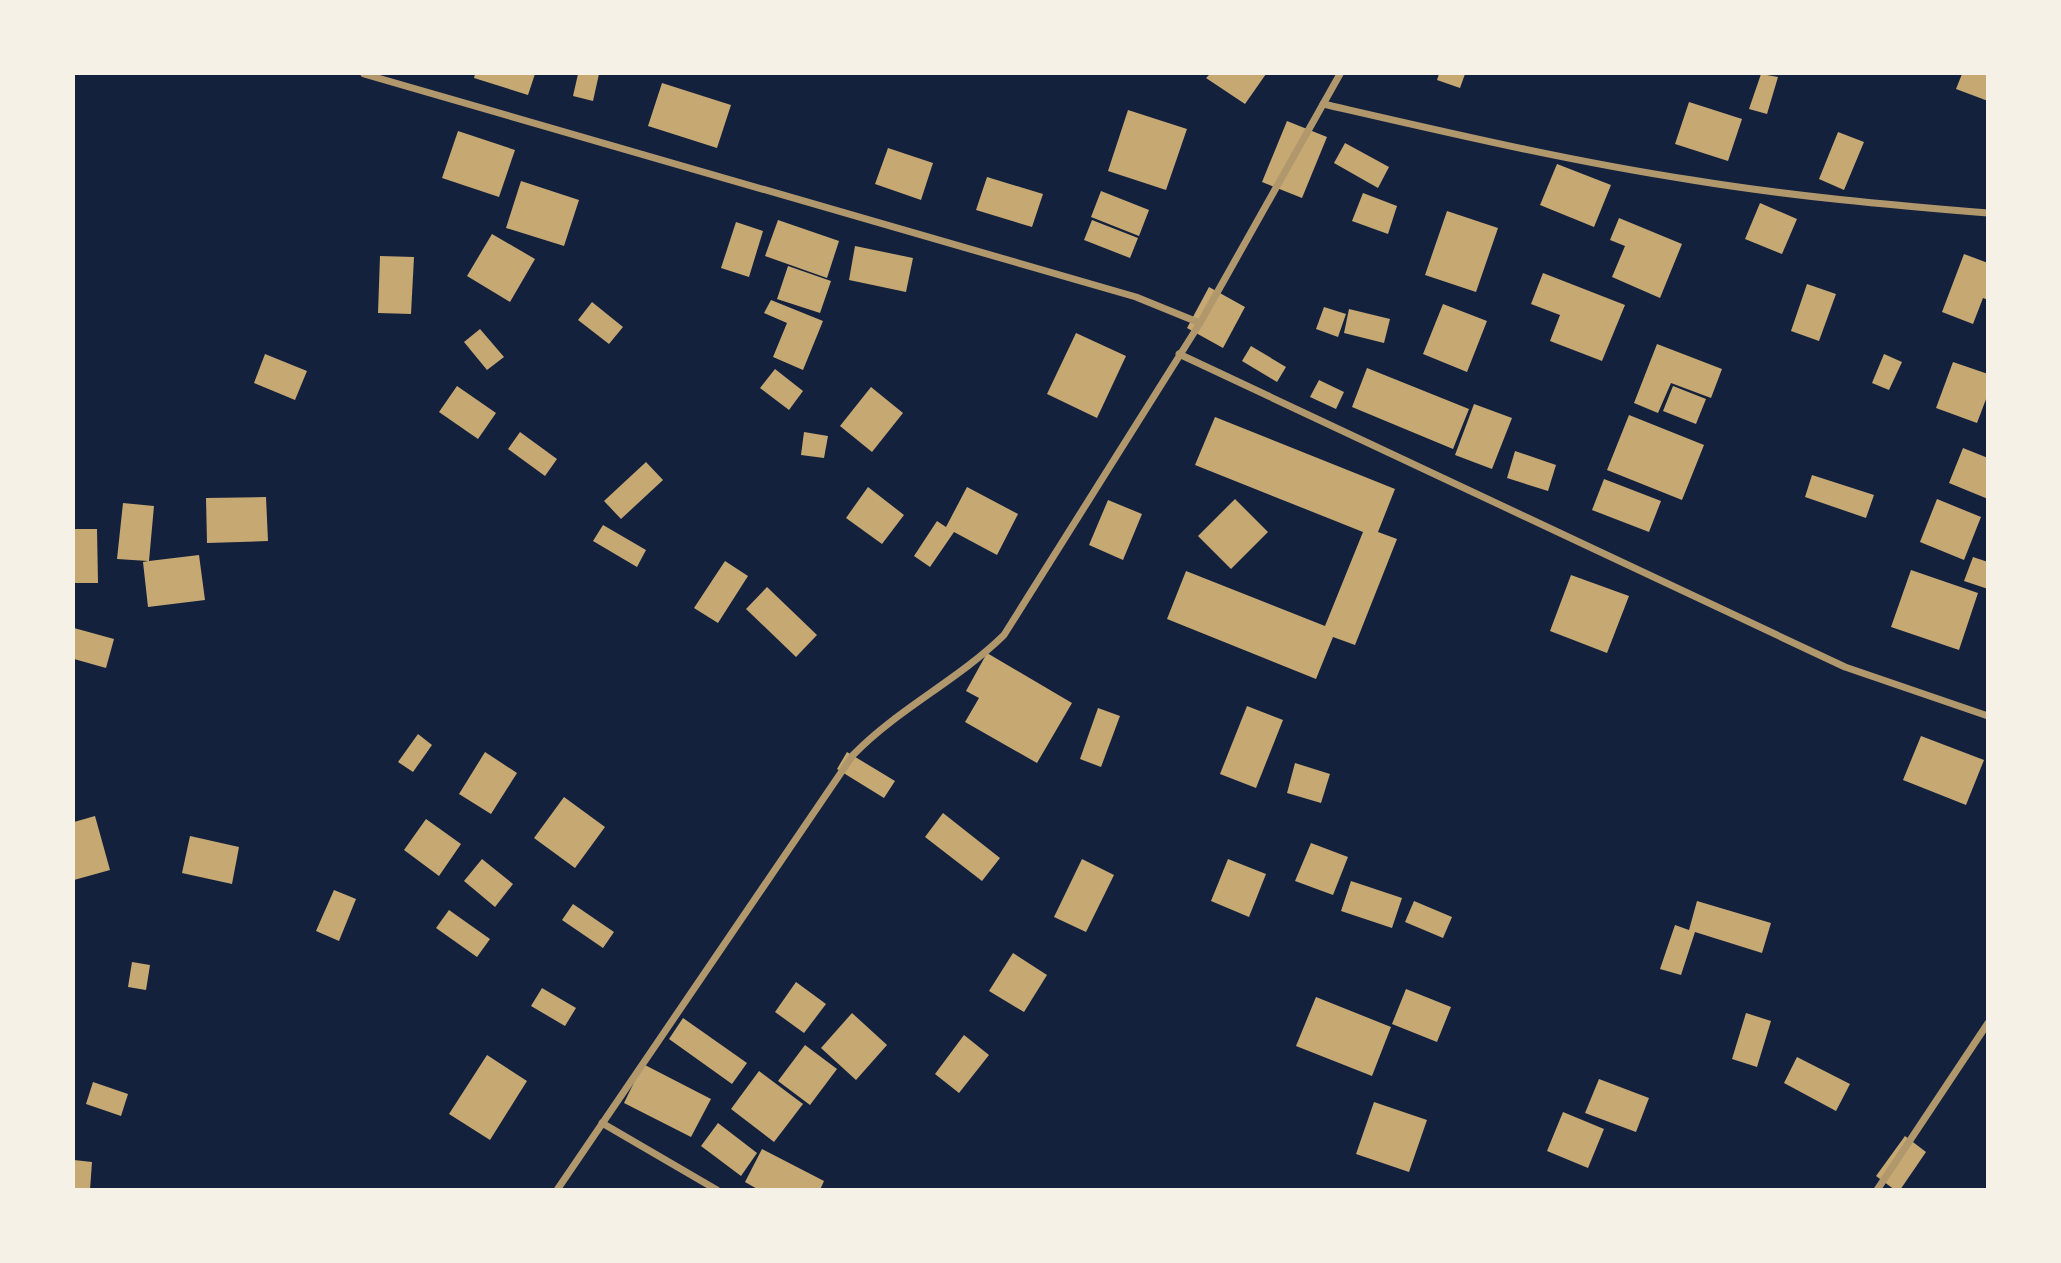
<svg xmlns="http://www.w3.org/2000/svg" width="2061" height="1263" viewBox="0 0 2061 1263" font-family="'Roboto Condensed',sans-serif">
  <rect width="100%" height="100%" fill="#14213d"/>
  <g fill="#c6a872">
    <path d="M475,74H535L528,95L474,78Z"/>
    <path d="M578,74H599L593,101L573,96Z"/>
    <path d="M1210,74H1266L1245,104L1206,78Z"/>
    <path d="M1439,74H1465L1460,88L1437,80Z"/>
    <path d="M1761,74L1778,77L1767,114L1749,109Z"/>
    <path d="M1962,74H1988V101L1956,89Z"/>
    <path d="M662,83L731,105L717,148L648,126Z"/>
    <path d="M1689,102L1742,119L1728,161L1675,144Z"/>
    <path d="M1128,110L1187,129L1166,190L1108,171Z"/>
    <path d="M1287,121L1327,137L1302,198L1262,182Z"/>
    <path d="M458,131L515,150L499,197L442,178Z"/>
    <path d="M1838,132L1864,142L1844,190L1819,179Z"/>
    <path d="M1345,143L1389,167L1378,188L1334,163Z"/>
    <path d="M888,148L933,163L921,200L875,184Z"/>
    <path d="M1557,164L1611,185L1594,227L1540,205Z"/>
    <path d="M987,177L1043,194L1032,227L976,210Z"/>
    <path d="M521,181L579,200L564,246L506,228Z"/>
    <path d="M1101,191L1149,210L1139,236L1091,217Z"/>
    <path d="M1363,193L1397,206L1388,234L1352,221Z"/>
    <path d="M1760,203L1797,219L1782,254L1745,239Z"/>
    <path d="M1447,211L1498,228L1476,292L1425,275Z"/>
    <path d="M1619,218L1682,244L1660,298L1612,277L1625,246L1610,240Z"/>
    <path d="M778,220L839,241L827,278L765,256Z"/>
    <path d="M1092,220L1138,238L1130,258L1084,240Z"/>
    <path d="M736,222L763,231L749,277L721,268Z"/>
    <path d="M492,234L535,259L510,302L467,276Z"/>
    <path d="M855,246L913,258L906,292L849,280Z"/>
    <path d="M1964,254L1988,263V300L1983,298L1973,324L1942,312Z"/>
    <path d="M380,256L414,257L411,314L378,313Z"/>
    <path d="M788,266L831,281L820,313L777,299Z"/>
    <path d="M1543,273L1625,305L1602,361L1550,341L1560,315L1531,304Z"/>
    <path d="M1807,284L1836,294L1819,341L1791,331Z"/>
    <path d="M1209,287L1245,307L1223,348L1187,328Z"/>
    <path d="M771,300L823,321L803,370L773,357L787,323L764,313Z"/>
    <path d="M592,302L623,327L609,344L578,320Z"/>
    <path d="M1443,304L1487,321L1467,372L1423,354Z"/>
    <path d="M1324,307L1346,314L1338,337L1316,329Z"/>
    <path d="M1349,309L1390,319L1384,343L1344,333Z"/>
    <path d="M480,329L504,357L487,370L464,342Z"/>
    <path d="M1076,333L1126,356L1097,418L1047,394Z"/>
    <path d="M1657,344L1722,369L1711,398L1671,383L1658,413L1634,403Z"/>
    <path d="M1251,346L1286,367L1277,382L1242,361Z"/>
    <path d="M265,354L307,371L295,400L254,383Z"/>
    <path d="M1884,354L1902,362L1889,390L1872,383Z"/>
    <path d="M1953,362L1988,374V394L1977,423L1936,408Z"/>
    <path d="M1367,368L1469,409L1453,449L1352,407Z"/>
    <path d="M775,369L803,391L789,410L760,388Z"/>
    <path d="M1319,380L1344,392L1336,409L1310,397Z"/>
    <path d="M457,386L496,413L478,439L439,412Z"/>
    <path d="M1673,386L1706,399L1696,424L1663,411Z"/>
    <path d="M871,387L903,413L872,452L840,426Z"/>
    <path d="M1474,404L1512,418L1492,469L1455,455Z"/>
    <path d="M1629,415L1704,445L1682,500L1607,470Z"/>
    <path d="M1215,417L1395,489L1378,532L1397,539L1355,645L1333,637L1316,679L1167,619L1186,571L1325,626L1363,532L1195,465Z"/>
    <path d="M520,432L557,459L545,476L508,449Z"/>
    <path d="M804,432L828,436L824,458L801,455Z"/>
    <path d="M1963,448L1988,458V499L1949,483Z"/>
    <path d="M1515,451L1556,465L1548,491L1507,478Z"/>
    <path d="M646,462L663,480L621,519L604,501Z"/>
    <path d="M1812,475L1874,495L1866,518L1805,497Z"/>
    <path d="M1604,479L1661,501L1649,532L1592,510Z"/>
    <path d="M868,487L904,515L882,544L846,518Z"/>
    <path d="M967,487L1018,514L997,555L954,532L930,567L914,556L937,521L946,527Z"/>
    <path d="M266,497L268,541L207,543L206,498Z"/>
    <path d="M1235,499L1268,532L1231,569L1198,536Z"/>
    <path d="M1937,499L1981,517L1964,560L1920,542Z"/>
    <path d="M1108,500L1142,514L1123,560L1089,545Z"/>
    <path d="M123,503L154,506L149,561L199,555L205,600L148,607L143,562L148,561L117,559Z"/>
    <path d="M603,525L646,550L637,567L593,541Z"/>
    <path d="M74,529H97L98,583H74Z"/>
    <path d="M1973,557L1988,562V589L1964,581Z"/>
    <path d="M725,561L748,576L718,623L694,608Z"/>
    <path d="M1911,570L1978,593L1959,650L1891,627Z"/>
    <path d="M1571,575L1629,596L1607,653L1550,631Z"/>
    <path d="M767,587L817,635L796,657L746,609Z"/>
    <path d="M74,628L114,639L106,668L74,659Z"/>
    <path d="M987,653L1072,703L1037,763L965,722L979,698L966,691Z"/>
    <path d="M1247,706L1283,720L1256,788L1220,774Z"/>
    <path d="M1098,708L1120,716L1101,767L1080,759Z"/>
    <path d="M418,734L432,745L413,772L398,762Z"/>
    <path d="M1921,736L1984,760L1966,805L1903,780Z"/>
    <path d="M485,752L517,773L491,814L459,794Z"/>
    <path d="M847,752L895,781L884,798L837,769Z"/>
    <path d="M1295,763L1330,774L1321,803L1287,793Z"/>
    <path d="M564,797L605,827L575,868L534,838Z"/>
    <path d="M943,813L1000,858L982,881L925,837Z"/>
    <path d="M95,816L110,870L74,880V822Z"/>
    <path d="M426,819L461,844L439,876L404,850Z"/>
    <path d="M190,836L239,847L232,884L182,873Z"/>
    <path d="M1311,843L1348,857L1333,895L1295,881Z"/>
    <path d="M482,859L513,884L495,907L464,881Z"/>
    <path d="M1082,859L1114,875L1086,932L1054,917Z"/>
    <path d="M1228,859L1266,874L1249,917L1211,901Z"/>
    <path d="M1351,881L1402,898L1392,928L1341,911Z"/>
    <path d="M334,890L356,899L339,941L316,931Z"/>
    <path d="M1414,901L1452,917L1443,938L1405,922Z"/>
    <path d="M1697,901L1771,923L1762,953L1695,932L1681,975L1660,969L1675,925L1689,930Z"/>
    <path d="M573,904L614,932L603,948L562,920Z"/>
    <path d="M449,910L490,939L477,957L436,928Z"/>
    <path d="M1013,953L1047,975L1024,1012L989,991Z"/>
    <path d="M132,962L150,965L146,990L128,987Z"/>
    <path d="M796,982L826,1004L804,1033L775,1012Z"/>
    <path d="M542,988L576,1008L565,1026L531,1006Z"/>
    <path d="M1406,989L1451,1007L1437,1042L1392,1024Z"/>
    <path d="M1316,997L1391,1027L1372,1076L1296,1046Z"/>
    <path d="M852,1013L887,1045L856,1080L821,1048Z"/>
    <path d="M1746,1013L1771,1021L1757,1067L1732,1059Z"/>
    <path d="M683,1018L747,1063L732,1084L669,1039Z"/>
    <path d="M964,1035L989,1055L959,1093L935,1074Z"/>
    <path d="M805,1045L837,1069L810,1105L778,1081Z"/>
    <path d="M487,1055L527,1081L490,1140L449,1114Z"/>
    <path d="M1797,1057L1850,1084L1836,1111L1784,1083Z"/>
    <path d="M643,1064L711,1099L691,1137L624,1103Z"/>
    <path d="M759,1071L803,1104L774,1142L731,1109Z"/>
    <path d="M1599,1079L1649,1098L1636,1132L1585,1113Z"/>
    <path d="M93,1082L128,1094L121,1116L86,1104Z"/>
    <path d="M1374,1102L1427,1120L1409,1172L1356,1154Z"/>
    <path d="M1563,1112L1604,1129L1588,1168L1547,1151Z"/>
    <path d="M718,1123L757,1153L741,1176L701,1146Z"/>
    <path d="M1905,1136L1926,1152L1900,1190H1895L1876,1176Z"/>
    <path d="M762,1149L824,1181L820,1190H759L745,1182Z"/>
    <path d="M74,1160L92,1162L90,1190H74Z"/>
  </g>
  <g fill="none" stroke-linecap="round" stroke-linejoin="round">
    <g stroke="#b1986c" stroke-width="7">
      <path d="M364,74L1136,297L1200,323"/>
      <path d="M1323,104C1445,132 1568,161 1692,180C1790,196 1889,205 1988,213"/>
      <path d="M1179,354L1845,667L1988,716"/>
      <path d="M602,1123L717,1190"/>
      <path d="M557,1190L853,755C899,708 957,681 1004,635L1200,323L1340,74"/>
      <path d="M1877,1190L1988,1023"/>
    </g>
  </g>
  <rect width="2061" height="1263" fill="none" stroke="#f6f1e7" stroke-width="150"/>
</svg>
